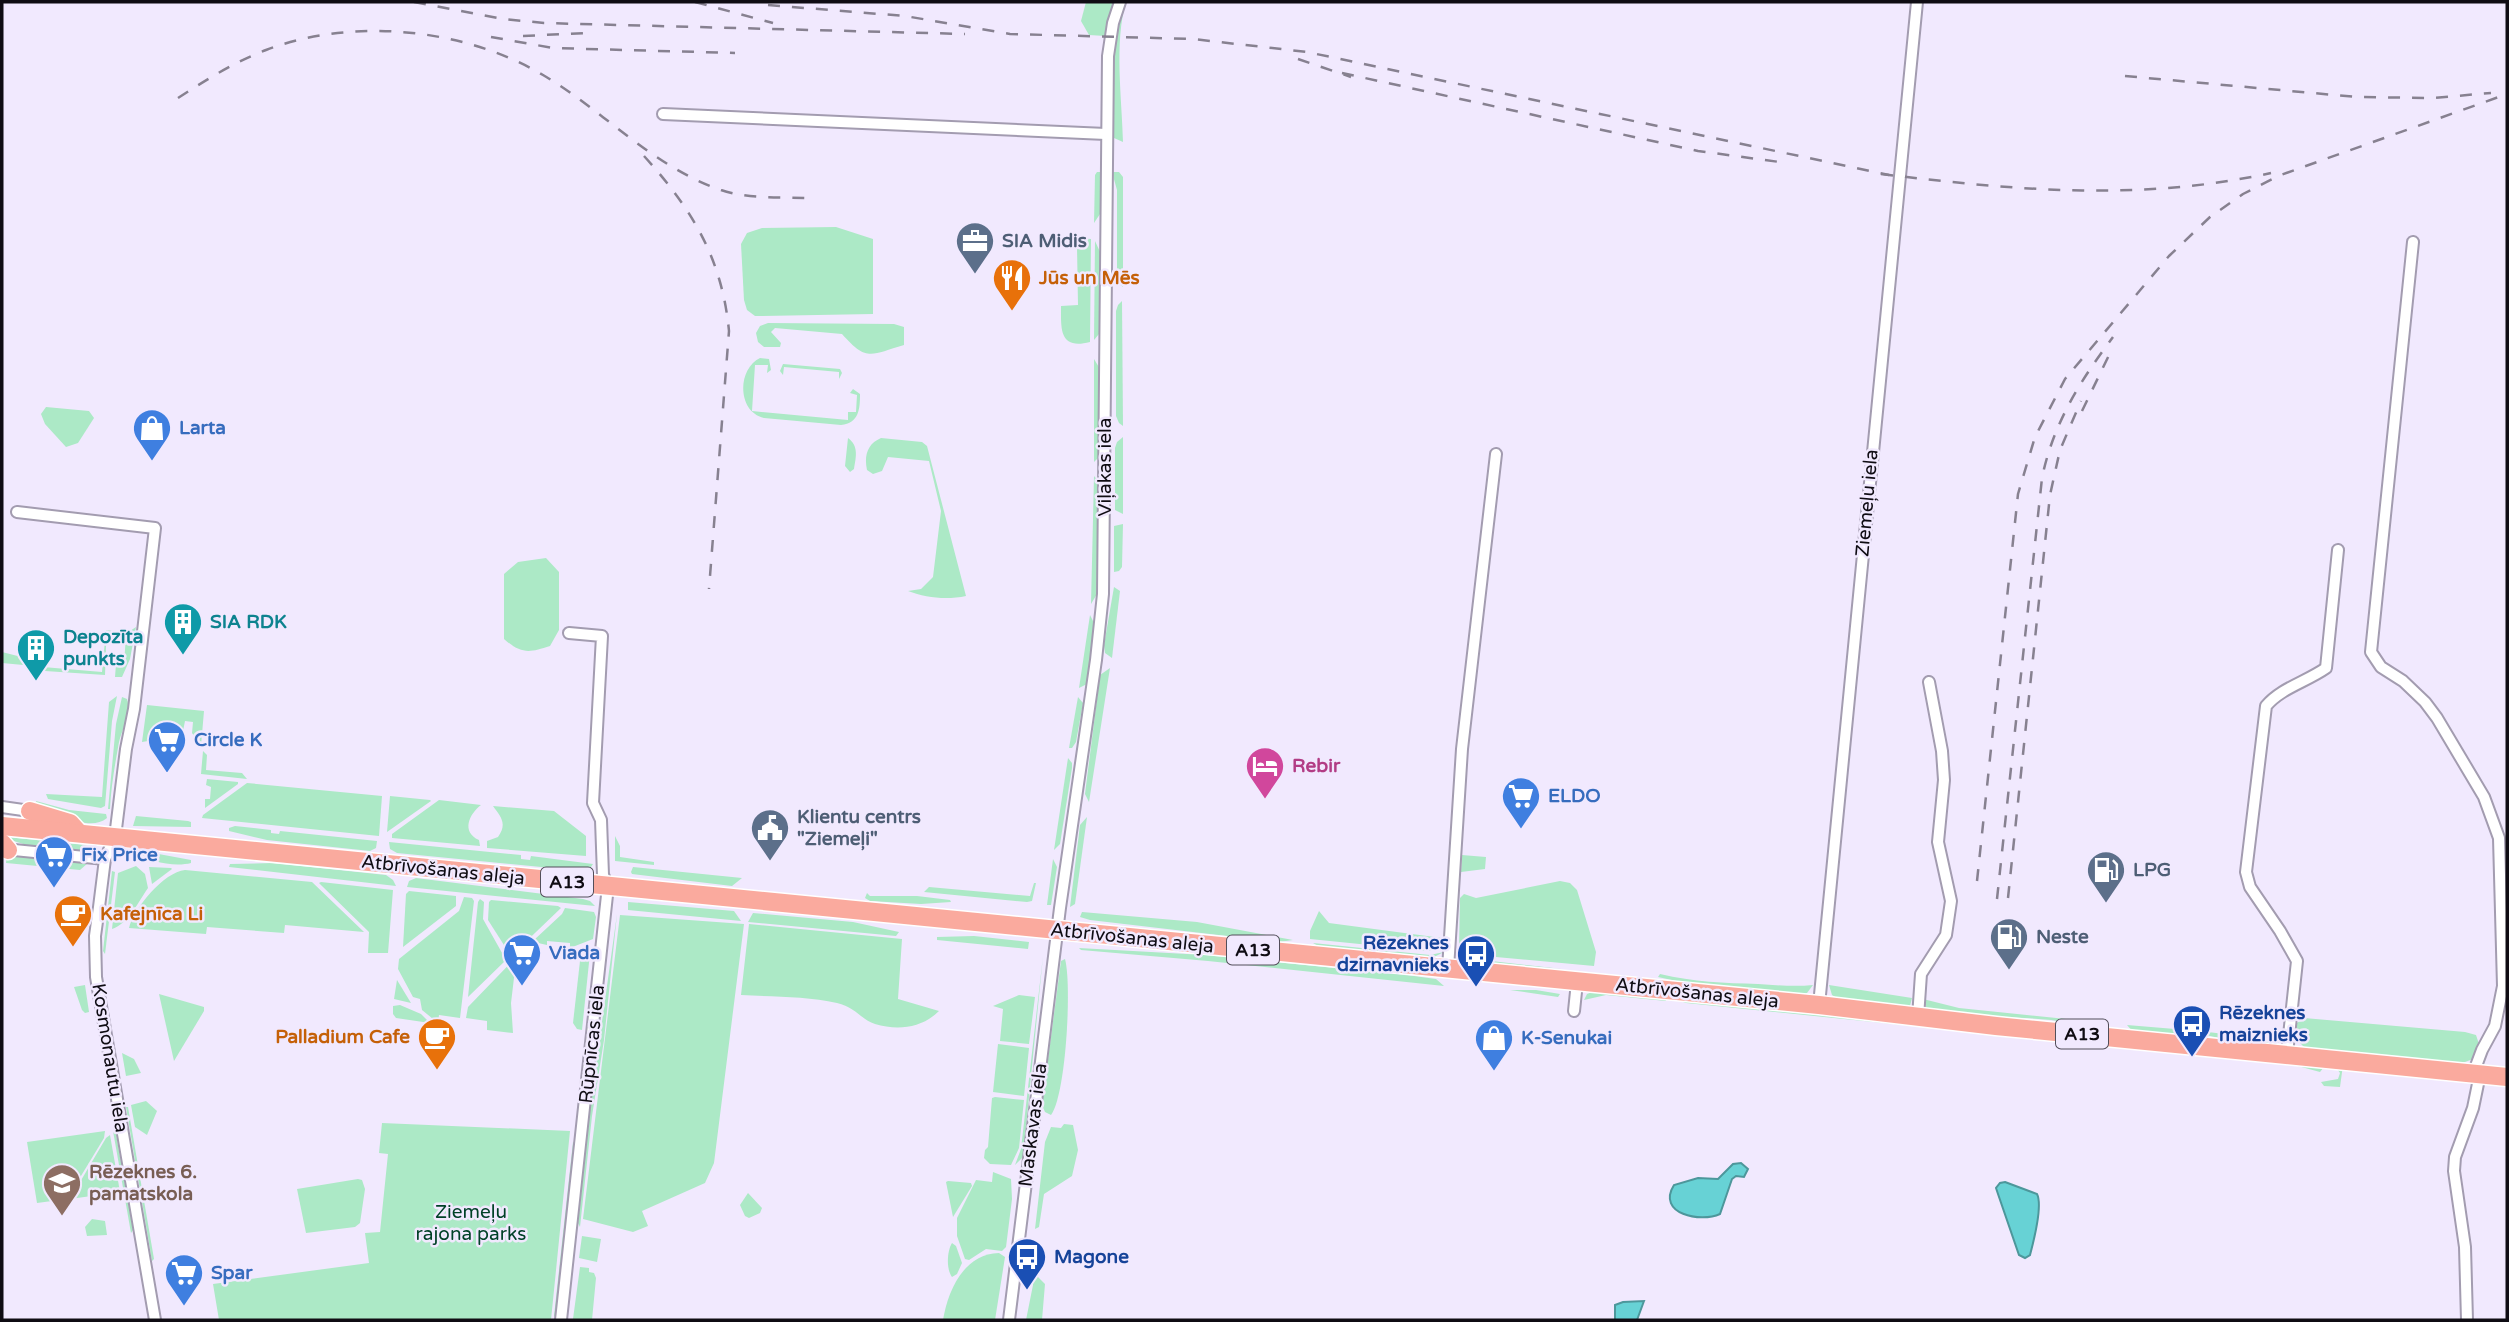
<svg xmlns="http://www.w3.org/2000/svg" width="2509" height="1322" viewBox="0 0 2509 1322" font-family="'Varela Round',sans-serif">
  <rect width="100%" height="100%" fill="#f1e9fe"/>
  <g fill="#ace9c6">
    <path d="M1086,2H1114L1105,36L1089,35L1081,21Z"/>
    <path d="M1126,2C1114,42 1122,99 1123,142L1114,138L1113,134C1111,91 1109,42 1126,2Z"/>
    <path d="M1097,172H1101L1100,214L1094,223L1095,175Z"/>
    <path d="M1112,172H1119L1123,177V287L1119,284L1117,276V190Z"/>
    <path d="M836,227L873,239V314L761,316H755L747,310L744,300L741,244L747,233L762,228Z"/>
    <path d="M1069,237L1091,239L1090,342C1059,350 1061,329 1061,306L1078,305L1077,246L1061,245V242Z"/>
    <path d="M1095,241L1101,254L1100,321L1099,334L1094,340Z"/>
    <path d="M1122,301L1123,426L1119,423L1116,416V311L1118,305Z"/>
    <path d="M768,323L894,324L904,327V345C870,355 867,362 842,334L775,328L771,332L781,343L780,347H764L758,342L756,333L760,326Z"/>
    <path d="M760,358L769,359L771,370L767,373L768,365H755L752,411L848,420V412H856L857,395L850,393L853,389L860,394C860,409 859,423 841,425L764,418C737,412 737,369 760,358Z"/>
    <path d="M1094,359L1100,369L1099,457L1094,462Z"/>
    <path d="M783,364L840,369L842,373L839,379V372L784,367L783,375L780,371Z"/>
    <path d="M46,407L89,411L94,418L78,443L66,447L45,424L41,414Z"/>
    <path d="M1123,437V514L1115,510V448L1117,442Z"/>
    <path d="M848,438C859,446 856,457 854,469L850,472L845,466Z"/>
    <path d="M881,438L922,442L927,446L966,596C947,600 926,598 908,591L921,589L933,577L941,511L929,461L888,457L882,471L873,474L867,470C864,456 867,444 881,438Z"/>
    <path d="M1094,476L1099,482L1097,594L1091,604Z"/>
    <path d="M1123,524L1122,567L1119,571L1114,572V526Z"/>
    <path d="M546,558L559,572V630L550,646C529,653 521,654 504,639V574L518,562Z"/>
    <path d="M1114,587L1120,591L1112,658L1105,653L1104,645Z"/>
    <path d="M1090,615L1095,625L1087,684L1079,688Z"/>
    <path d="M136,627L130,659L122,677H115L116,664H124L126,635L109,633L106,646L105,675L45,671L39,668V663H35L34,666L2,663V652L41,662L43,667L102,672L106,630L127,633Z"/>
    <path d="M1110,668L1089,802L1085,794L1100,675Z"/>
    <path d="M117,696L112,721L105,806L101,808L48,799L46,794L102,797L109,702Z"/>
    <path d="M122,697L127,699C132,714 122,728 119,742C115,764 111,787 110,809H108L116,724Z"/>
    <path d="M1078,697L1083,703L1076,742L1072,748H1069Z"/>
    <path d="M147,705L204,711L201,746L192,733L193,722L185,721L183,731L178,729L165,730V725H160V730L153,733L148,741L142,742Z"/>
    <path d="M203,751L207,755L206,770L242,773L247,779L201,774Z"/>
    <path d="M1068,758L1072,763V768L1060,844L1054,850Z"/>
    <path d="M207,779L238,782V784L205,808V799H210L211,787L206,785Z"/>
    <path d="M247,783L382,796L379,836L202,818L203,815Z"/>
    <path d="M390,796L430,800L431,801L387,832Z"/>
    <path d="M439,800L481,805C469,814 461,832 479,840L480,846L392,838V834Z"/>
    <path d="M36,801L69,810L106,814L107,818C89,833 56,812 37,805Z"/>
    <path d="M493,806L554,811L586,836V856L487,848V841L498,837C508,823 500,816 493,806Z"/>
    <path d="M136,816L188,821L191,822V827L133,826Z"/>
    <path d="M1087,817L1075,904L1070,907L1080,825Z"/>
    <path d="M235,826L271,830V833L279,834L280,831L377,841L376,848L370,851L267,840L229,831V828Z"/>
    <path d="M615,836L620,846V857L654,862V865L615,861Z"/>
    <path d="M7,837L85,845L91,847L89,851L30,846L7,839Z"/>
    <path d="M389,842L521,855V859L530,860L531,856L593,864L589,870L582,871L397,853L390,849Z"/>
    <path d="M137,850L191,860V863C176,867 147,863 137,850Z"/>
    <path d="M7,853L83,861L88,863L80,870L6,863Z"/>
    <path d="M1462,855L1486,857L1485,869L1461,872Z"/>
    <path d="M1053,859L1057,867L1051,905H1047Z"/>
    <path d="M273,863L386,875L393,880L396,886L229,867L230,864Z"/>
    <path d="M136,866L145,874L148,888C139,901 127,925 112,929L118,873Z"/>
    <path d="M149,867L171,868L172,869L152,884Z"/>
    <path d="M633,867L742,878L732,886L632,874L631,872Z"/>
    <path d="M185,870L312,882L364,932L285,925L284,933L207,927L206,934L129,928C134,908 164,872 185,870Z"/>
    <path d="M112,871L115,872L105,954L103,951Z"/>
    <path d="M416,878L583,899L590,901L595,906L407,887L409,881Z"/>
    <path d="M1560,881L1570,883L1577,890L1596,952L1594,966L1474,955L1459,949L1460,898L1464,894L1476,898Z"/>
    <path d="M321,882L393,890L388,953H368L369,932L322,886L319,883Z"/>
    <path d="M1034,883H1036L1032,901L1027,902L924,892L929,887L1030,896Z"/>
    <path d="M409,891L456,896V906L403,947L406,894Z"/>
    <path d="M867,893L870,896H917L950,900L951,902L921,904L870,901L865,898Z"/>
    <path d="M464,897L472,898L474,901L460,1018L439,1015L438,1023L422,1010L420,999L413,997L398,969L399,959L459,911Z"/>
    <path d="M480,899L484,902L483,919L506,960L468,997L478,902Z"/>
    <path d="M491,900L558,906L561,908L511,956L488,920L489,902Z"/>
    <path d="M628,902L734,911L741,921L628,910Z"/>
    <path d="M565,908L594,912L596,917L593,939L570,948V943L547,941V945L538,943L523,953L521,962L516,961L511,1003L513,1033L487,1030V1021L466,1018L468,1007L520,953L562,914Z"/>
    <path d="M1319,911L1329,923L1442,938L1446,941L1445,948H1436L1429,951L1310,939V931Z"/>
    <path d="M1082,912L1197,922L1293,940L1279,942L1090,920L1080,917Z"/>
    <path d="M753,913L853,922L899,932L896,936L748,922Z"/>
    <path d="M617,914L604,1040L592,1116L580,1227L578,1223L591,1101Z"/>
    <path d="M620,915L744,924L714,1163L705,1183L642,1211L648,1226L633,1232L583,1219Z"/>
    <path d="M749,924L902,939L898,999L939,1011C922,1028 898,1031 875,1024C862,1020 855,1007 837,1003C807,996 772,997 741,995Z"/>
    <path d="M974,936L1029,942L1028,949L937,940V937Z"/>
    <path d="M1313,943L1430,955L1444,952L1434,957L1318,946Z"/>
    <path d="M1079,948L1205,955L1414,976L1436,979L1444,986L1208,961L1081,950Z"/>
    <path d="M590,953L582,1030L577,1029L573,1023L580,961L583,955Z"/>
    <path d="M1457,953L1474,959L1562,969L1470,961L1464,960Z"/>
    <path d="M1043,956L1023,1157L1015,1165L1021,1149Z"/>
    <path d="M1065,959C1072,985 1066,1095 1051,1115L1045,1112L1042,1105L1061,961Z"/>
    <path d="M1660,974C1694,982 1724,983 1758,984C1776,985 1794,987 1813,985L1807,993L1801,995L1690,984L1658,977Z"/>
    <path d="M397,980L411,1003L394,999Z"/>
    <path d="M85,985L89,1012L85,1013L82,1010L74,987Z"/>
    <path d="M1829,985L1912,998L1910,1006L1906,1009L1840,1000L1832,995Z"/>
    <path d="M1510,990H1536L1560,994L1558,997Z"/>
    <path d="M1595,991L1665,998L1666,1001L1606,995L1584,1000L1587,994Z"/>
    <path d="M159,994L204,1007V1011L174,1061Z"/>
    <path d="M1019,995L1035,997L1029,1044L1000,1041L1003,1009L993,1006Z"/>
    <path d="M1674,999L1846,1015L1992,1034L1686,1003Z"/>
    <path d="M1923,999L1959,1008L2105,1023L2104,1030C2086,1029 2069,1022 2051,1020C2010,1016 1968,1017 1927,1010Z"/>
    <path d="M400,1005L421,1014L430,1023L396,1018L393,1014V1006Z"/>
    <path d="M2304,1018L2465,1032L2476,1035L2479,1044L2473,1059L2465,1062L2451,1063L2307,1050L2296,1039L2297,1023Z"/>
    <path d="M2127,1025L2187,1030L2188,1032L2158,1035L2133,1032Z"/>
    <path d="M2203,1032H2208L2281,1041C2266,1052 2223,1037 2203,1035Z"/>
    <path d="M998,1044L1029,1048L1024,1096L993,1092Z"/>
    <path d="M122,1053L134,1059L141,1073L126,1076Z"/>
    <path d="M2268,1060L2343,1065L2340,1087L2324,1086L2321,1082L2338,1079L2340,1073L2335,1066L2324,1067L2320,1072L2294,1065L2267,1062Z"/>
    <path d="M995,1097L1024,1100L1019,1148L1011,1165L990,1164L984,1158L985,1150L988,1147L992,1098Z"/>
    <path d="M146,1101L157,1111L147,1135L135,1127L131,1105Z"/>
    <path d="M126,1107H128L154,1259L152,1261Z"/>
    <path d="M382,1123L570,1131L551,1320H219L213,1284L369,1263L365,1233L380,1232L388,1154L379,1153Z"/>
    <path d="M1064,1124L1073,1125L1078,1150L1072,1176L1044,1194L1039,1227L1035,1229L1045,1142L1051,1127L1061,1128Z"/>
    <path d="M105,1131L104,1138L67,1199L37,1203L27,1142Z"/>
    <path d="M113,1131L116,1134L133,1230L131,1233Z"/>
    <path d="M110,1135L120,1192L70,1199L106,1138Z"/>
    <path d="M573,1142L576,1145L556,1318L554,1316Z"/>
    <path d="M993,1172L1011,1179L1012,1199L1006,1247L1002,1251L986,1249L969,1260L965,1259L957,1236V1218L976,1180L992,1182Z"/>
    <path d="M358,1179L362,1180L365,1189L360,1223L355,1227L306,1233L297,1189Z"/>
    <path d="M948,1181L971,1183L972,1186L953,1217L946,1182Z"/>
    <path d="M748,1193L762,1208L760,1213L749,1218L745,1216L740,1205Z"/>
    <path d="M92,1219L105,1221L107,1235L87,1236L85,1227Z"/>
    <path d="M582,1236L601,1239L597,1262L579,1258Z"/>
    <path d="M1035,1240L1039,1244L1038,1277L1045,1284L1042,1320H1026L1033,1285L1032,1259Z"/>
    <path d="M952,1243L956,1246L962,1263L957,1274L952,1277C946,1269 947,1251 952,1243Z"/>
    <path d="M999,1253L1005,1257L995,1320H943C948,1290 964,1254 999,1253Z"/>
    <path d="M580,1267L589,1268V1272L594,1273L596,1278L592,1320L573,1319Z"/>
  </g>
  <g fill="#67d2d5" stroke="#4d979b" stroke-width="2">
    <path d="M1741,1163L1748,1169L1744,1177L1736,1176L1732,1179L1720,1214C1701,1223 1656,1214 1674,1185L1698,1178L1718,1179L1733,1164Z"/>
    <path d="M2005,1182L2037,1194C2043,1206 2034,1240 2030,1255L2025,1258L2019,1255L1998,1194L1996,1188L2000,1183Z"/>
    <path d="M1644,1301L1637,1320H1615V1305L1623,1302Z"/>
  </g>
  <g fill="none" stroke-linecap="round" stroke-linejoin="round">
    <g stroke="#a39cb0" stroke-width="14">
      <g id="minor">
        <path d="M663,114L1106,134"/>
        <path d="M2413,242L2371,652L2381,667L2403,681L2425,702L2437,718L2484,797L2499,838L2503,986L2495,1026L2482,1050L2473,1074"/>
        <path d="M17,512L155,528L134,709L126,749L115,837L105,859L99,907L95,936L96,977L155,1320"/>
        <path d="M2,807L30,811"/>
        <path d="M4,849L105,859"/>
        <path d="M1448,969L1462,749L1496,454"/>
        <path d="M1819,1005L1917,2"/>
        <path d="M1574,1011L1577,982"/>
        <path d="M1918,1017L1921,974L1946,935L1951,901L1938,842L1944,780L1942,751L1929,682"/>
        <path d="M2287,1054L2297,961L2280,931L2250,887L2246,872L2266,706C2281,688 2306,682 2326,668L2338,550"/>
        <path d="M561,1320L608,886L603,875L601,820L593,803L602,636L569,633"/>
        <path d="M1009,1320L1060,908L1096,660L1103,594L1108,56L1113,23L1120,2"/>
        <path d="M2467,1320L2465,1247L2454,1171L2455,1157L2473,1108L2480,1074"/>
      </g>
    </g>
    <g stroke="#fff" stroke-width="21">
      <g id="primary">
        <path d="M30,811L70,823L79,833"/>
        <path d="M2,826L1819,1005L1996,1026L2507,1077"/>
        <path d="M2,843L8,850"/>
      </g>
    </g>
    <use href="#minor" stroke="#fff" stroke-width="10"/>
    <use href="#primary" stroke="#faaa9e" stroke-width="18"/>
    <g stroke="#878190" stroke-width="2.5" stroke-dasharray="12 12" stroke-linecap="butt">
      <path d="M414,2L503,19L544,23L965,34"/>
      <path d="M695,2L773,23"/>
      <path d="M768,5L905,16L1010,34L1193,39L1307,52L1889,175"/>
      <path d="M523,36L586,33"/>
      <path d="M491,37L553,48L735,53"/>
      <path d="M1298,59L1351,77"/>
      <path d="M1342,73L1698,151L1787,163"/>
      <path d="M2125,76L2357,97L2432,98L2491,93"/>
      <path d="M178,98C206,80 234,62 266,50C353,17 464,28 543,75C604,111 653,167 721,190C747,199 778,197 805,198"/>
      <path d="M644,156C692,209 722,258 729,331L709,589"/>
      <path d="M1881,174C2015,190 2137,202 2271,173"/>
      <path d="M2082,411L2111,351"/>
      <path d="M1977,881L2018,494L2035,437L2065,379L2169,256L2210,217L2243,194L2278,176L2507,94"/>
      <path d="M2008,898L2050,495L2060,450L2081,401"/>
      <path d="M1997,899L2042,478C2053,424 2080,381 2113,337"/>
    </g>
  </g>
  <defs>
    <g id="office-pin" transform="scale(2.0125)"><path d="M0 17L-7.5 6A9.5 9.5 0 1 1 7.5 6Z" fill="#5c6f8a" stroke="#f1e9fe"/><path d="M-6-3h4V-5.5h4V-3h4V5H-6ZM-1-4.5V-3h2v-1.5ZM-6 0V1H6V0Z" fill="#fff"/></g>
    <g id="restaurant-pin" transform="scale(2.0125)"><path d="M0 17L-7.5 6A9.5 9.5 0 1 1 7.5 6Z" fill="#e8710a" stroke="#f1e9fe"/><path d="M-5-6h1v4h1v-4h1v4h1v-4h1v5L-1.5 .5V6h-2V.5L-5-1ZM5-6V6H3V1.5H1.5Q1.5-4 5-6Z" fill="#fff"/></g>
    <g id="shop-pin" transform="scale(2.0125)"><path d="M0 17L-7.5 6A9.5 9.5 0 1 1 7.5 6Z" fill="#3f7fe0" stroke="#f1e9fe"/><path d="M-5-2.5h2.3a2.7 3.5 0 0 1 5.4 0H5L5.5 6h-11ZM-1.5-2.5h3a1.5 2.3 0 0 0-3 0Z" fill="#fff"/></g>
    <g id="building-pin" transform="scale(2.0125)"><path d="M0 17L-7.5 6A9.5 9.5 0 1 1 7.5 6Z" fill="#0f9aa8" stroke="#f1e9fe"/><path d="M-4-6H4V6H1V3H-1V6H-4ZM-2.5-4.3h1.7v1.8h-1.7ZM.8-4.3h1.7v1.8H.8ZM-2.5-1h1.7V.8h-1.7ZM.8-1h1.7V.8H.8Z" fill="#fff"/></g>
    <g id="supermarket-pin" transform="scale(2.0125)"><path d="M0 17L-7.5 6A9.5 9.5 0 1 1 7.5 6Z" fill="#3f7fe0" stroke="#f1e9fe"/><path d="M-6-5.5h2.5l.6 2H6L4.5 2H-2.5L-4.4-4H-6ZM-1.5 3.2a1.3 1.3 0 1 0 .1 0ZM3 3.2a1.3 1.3 0 1 0 .1 0Z" fill="#fff"/></g>
    <g id="hotel-pin" transform="scale(2.0125)"><path d="M0 17L-7.5 6A9.5 9.5 0 1 1 7.5 6Z" fill="#d1479c" stroke="#f1e9fe"/><path d="M-6-4.5h1.5V1H6V5H4.5V3h-9V5H-6ZM-4 0a1.8 1.8 0 1 1 3.6 0ZM.5 0V-2.5h3Q6-2.5 6 0Z" fill="#fff"/></g>
    <g id="civic-pin" transform="scale(2.0125)"><path d="M0 17L-7.5 6A9.5 9.5 0 1 1 7.5 6Z" fill="#5c6f8a" stroke="#f1e9fe"/><path d="M-.6-6.5H3V-4.5H.6V-3L4-1V1h2V6H-6V1h2V-1L-.6-3ZM-1.2 2.5V6h2.4V2.5Z" fill="#fff"/></g>
    <g id="fuel-pin" transform="scale(2.0125)"><path d="M0 17L-7.5 6A9.5 9.5 0 1 1 7.5 6Z" fill="#5c6f8a" stroke="#f1e9fe"/><path d="M-5.5-6h7V0h2V4h1.3V-2.5L3-4.5l.8-.8L6-3V5H2.5V1h-1V6h-7ZM-4.2-4.7v3.2H.2V-4.7Z" fill="#fff"/></g>
    <g id="cafe-pin" transform="scale(2.0125)"><path d="M0 17L-7.5 6A9.5 9.5 0 1 1 7.5 6Z" fill="#e8710a" stroke="#f1e9fe"/><path d="M-5.5-4.5H6V0H3Q3 3.5 0 3.5H-2.5Q-5.5 3.5-5.5 0ZM3-3.2v2h1.7v-2ZM-6 4.5H4V6H-6Z" fill="#fff"/></g>
    <g id="bus-pin" transform="scale(2.0125)"><path d="M0 17L-7.5 6A9.5 9.5 0 1 1 7.5 6Z" fill="#1a4fb4" stroke="#f1e9fe"/><path d="M-5-6H5V4H4V6H2V4H-2V6H-4V4H-5ZM-3.5-4V0h7V-4ZM-3.5 1.2v1.5H-2V1.2ZM2 1.2v1.5H3.5V1.2Z" fill="#fff"/></g>
    <g id="school-pin" transform="scale(2.0125)"><path d="M0 17L-7.5 6A9.5 9.5 0 1 1 7.5 6Z" fill="#8d6e63" stroke="#f1e9fe"/><path d="M0-5L7-2L0 1L-7-2ZM-4 1L0 2.5L4 1V4Q0 6-4 4Z" fill="#fff"/></g>
  </defs>
  <g fill-rule="evenodd">
    <use href="#office-pin" x="975" y="241"/>
    <use href="#restaurant-pin" x="1012" y="278"/>
    <use href="#shop-pin" x="152" y="428"/>
    <use href="#building-pin" x="183" y="622"/>
    <use href="#building-pin" x="36" y="648"/>
    <use href="#supermarket-pin" x="167" y="740"/>
    <use href="#hotel-pin" x="1265" y="766"/>
    <use href="#supermarket-pin" x="1521" y="796"/>
    <use href="#civic-pin" x="770" y="828"/>
    <use href="#supermarket-pin" x="54" y="855"/>
    <use href="#fuel-pin" x="2106" y="870"/>
    <use href="#cafe-pin" x="73" y="914"/>
    <use href="#fuel-pin" x="2009" y="937"/>
    <use href="#supermarket-pin" x="522" y="953"/>
    <use href="#bus-pin" x="1476" y="954"/>
    <use href="#bus-pin" x="2192" y="1024"/>
    <use href="#cafe-pin" x="437" y="1037"/>
    <use href="#shop-pin" x="1494" y="1038"/>
    <use href="#school-pin" x="62" y="1183"/>
    <use href="#bus-pin" x="1027" y="1257"/>
    <use href="#supermarket-pin" x="184" y="1273"/>
  </g>
  <g text-anchor="middle" dominant-baseline="central" stroke-width="5" stroke-linejoin="round" paint-order="stroke">
    <g fill="#f1e9fe" stroke="#534e5a" stroke-width="2">
      <rect x="541" y="867.5" width="52" height="29" rx="5"/>
      <rect x="1227" y="935.5" width="52" height="29" rx="5"/>
      <rect x="2056" y="1019.5" width="52" height="29" rx="5"/>
    </g>
    <g font-size="18" font-weight="bold" fill="#0f0c13">
      <text x="567" y="882">A13</text>
      <text x="1253" y="950">A13</text>
      <text x="2082" y="1034">A13</text>
    </g>
    <g font-size="19" font-weight="bold" fill="#4e5e75" stroke="#f1e9fe" text-anchor="start">
      <text x="1002" y="241">SIA Midis</text>
      <text x="797" y="817">Klientu centrs<tspan x="797" dy="22">"Ziemeļi"</tspan></text>
      <text x="2133" y="870">LPG</text>
      <text x="2036" y="937">Neste</text>
    </g>
    <g font-size="19" font-weight="bold" fill="#c56008" stroke="#f1e9fe" text-anchor="start">
      <text x="1039" y="278">Jūs un Mēs</text>
      <text x="100" y="914">Kafejnīca Li</text>
      <text x="410" y="1037" text-anchor="end">Palladium Cafe</text>
    </g>
    <g font-size="19" font-weight="bold" fill="#366cbe" stroke="#f1e9fe" text-anchor="start">
      <text x="179" y="428">Larta</text>
      <text x="194" y="740">Circle K</text>
      <text x="1548" y="796">ELDO</text>
      <text x="81" y="855">Fix Price</text>
      <text x="549" y="953">Viada</text>
      <text x="1521" y="1038">K-Senukai</text>
      <text x="211" y="1273">Spar</text>
    </g>
    <g font-size="19" fill="#0f0c13" stroke="#f1e9fe">
      <text transform="translate(1105 467) rotate(-90)">Viļakas iela</text>
      <text transform="translate(1867 503) rotate(-85)">Ziemeļu iela</text>
      <text transform="translate(443 870) rotate(6)">Atbrīvošanas aleja</text>
      <text transform="translate(1132 938) rotate(6)">Atbrīvošanas aleja</text>
      <text transform="translate(1697 993) rotate(6)">Atbrīvošanas aleja</text>
      <text transform="translate(592 1044) rotate(-84)">Rūpnīcas iela</text>
      <text transform="translate(110 1058) rotate(81)">Kosmonautu iela</text>
      <text transform="translate(1033 1125) rotate(-83)">Maskavas iela</text>
    </g>
    <g font-size="19" font-weight="bold" fill="#0d838f" stroke="#f1e9fe" text-anchor="start">
      <text x="210" y="622">SIA RDK</text>
      <text x="63" y="637">Depozīta<tspan x="63" dy="22">punkts</tspan></text>
    </g>
    <g font-size="19" font-weight="bold" fill="#b23c85" stroke="#f1e9fe" text-anchor="start">
      <text x="1292" y="766">Rebir</text>
    </g>
    <g font-size="19" font-weight="bold" fill="#164399" stroke="#f1e9fe" text-anchor="start">
      <text x="1449" y="943" text-anchor="end">Rēzeknes<tspan x="1449" dy="22">dzirnavnieks</tspan></text>
      <text x="2219" y="1013">Rēzeknes<tspan x="2219" dy="22">maiznieks</tspan></text>
      <text x="1054" y="1257">Magone</text>
    </g>
    <g font-size="19" font-weight="bold" fill="#785e54" stroke="#f1e9fe" text-anchor="start">
      <text x="89" y="1172">Rēzeknes 6.<tspan x="89" dy="22">pamatskola</tspan></text>
    </g>
    <g font-size="19" fill="#004127" stroke="#f1e9fe">
      <text x="471" y="1212">Ziemeļu<tspan x="471" dy="22">rajona parks</tspan></text>
    </g>
  </g>
  <rect width="2509" height="1322" fill="none" stroke="#0f0c13" stroke-width="7"/>
</svg>
